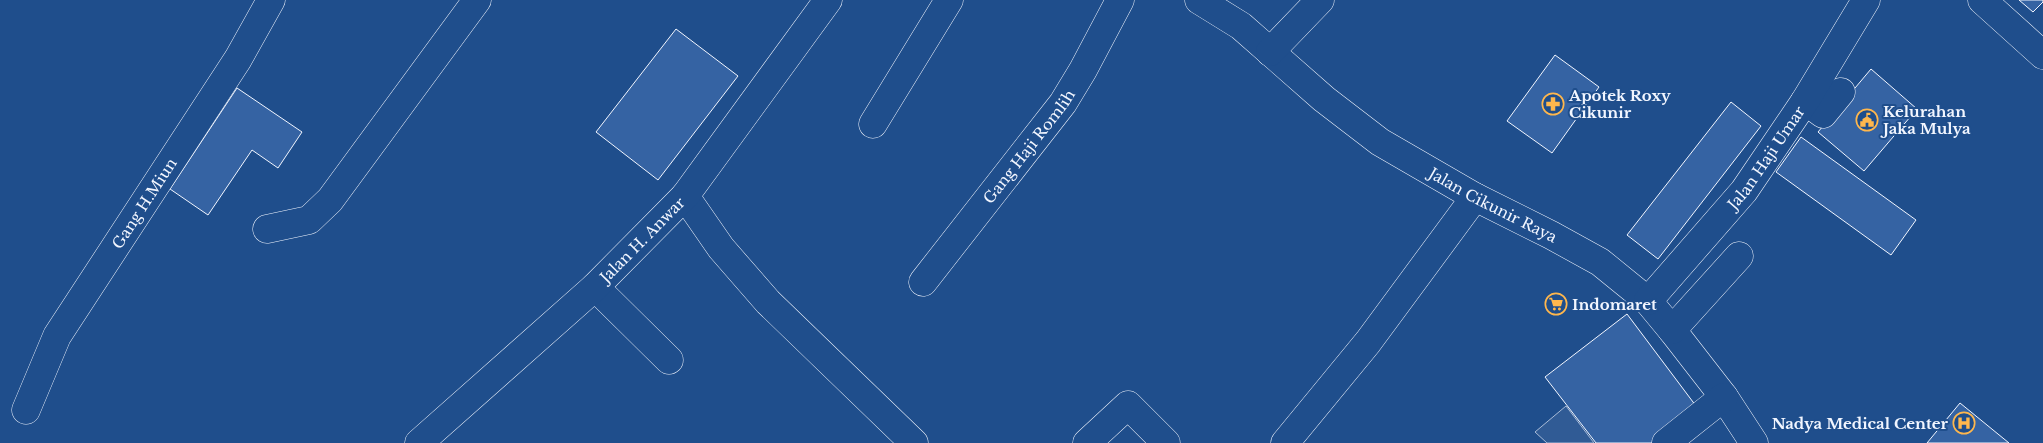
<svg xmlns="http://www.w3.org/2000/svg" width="2043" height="443" viewBox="0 0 2043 443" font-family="'Libre Baskerville',serif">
  <rect width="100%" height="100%" fill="#1f4e8c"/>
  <path fill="#305b95" stroke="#a8bbd7" d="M1566,406L1594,443H1547L1535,432Z"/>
  <g fill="#3563a3" stroke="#f2f6ff">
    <path d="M2019,0H2043V2L2033,12Z"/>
    <path d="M676,29L738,76L658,180L596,132Z"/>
    <path d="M1555,55L1599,87L1552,153L1507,121Z"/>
    <path d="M1871,69L1917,109L1864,171L1818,132Z"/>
    <path d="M237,88L302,132L278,168L252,150L208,215L170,189Z"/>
    <path d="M1731,102L1761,126L1658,259L1627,235Z"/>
    <path d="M1801,137L1916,220L1891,255L1776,172Z"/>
    <path d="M1627,314L1699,410L1657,443H1596L1545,377Z"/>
    <path d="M1960,403L2009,443H1927Z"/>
  </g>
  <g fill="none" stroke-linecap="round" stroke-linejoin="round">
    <g stroke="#f2f6ff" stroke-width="29">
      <g id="minor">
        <path id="s1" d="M1199,0L1241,26L1324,99L1380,142L1475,197L1551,235L1600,262L1648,301L1672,330L1724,397L1754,443"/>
        <path d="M1982,0L2043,55"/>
        <path d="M1270,52L1320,0"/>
        <path d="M1805,101L1823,114L1841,92"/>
        <path d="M873,124L949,0"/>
        <path d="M685,196L721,248L768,302L914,443"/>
        <path d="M267,229L309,220L330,200L477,0"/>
        <path id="s2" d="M923,282L1063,103L1083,70L1120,0"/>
        <path d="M595,287L669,360"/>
        <path id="s3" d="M1648,301L1744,191L1805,101L1866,0"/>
        <path d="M1672,330L1739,256"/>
        <path id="s4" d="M26,410L57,336L238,59L271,0"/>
        <path id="s5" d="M419,443L595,287L685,196L828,0"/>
        <path d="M1087,443L1128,405L1166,443"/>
        <path d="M1285,443L1368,342L1475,197"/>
        <path d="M1666,443L1724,397"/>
      </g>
    </g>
    <use href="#minor" stroke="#1f4e8c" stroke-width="28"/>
  </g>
  <defs>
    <g id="pharmacy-ring" transform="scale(1.125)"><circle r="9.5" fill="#1f4e8c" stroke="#ffb74d" stroke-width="1.5"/><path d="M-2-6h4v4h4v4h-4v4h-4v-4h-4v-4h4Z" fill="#ffb74d"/></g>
    <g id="civic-ring" transform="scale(1.125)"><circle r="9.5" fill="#1f4e8c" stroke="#ffb74d" stroke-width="1.5"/><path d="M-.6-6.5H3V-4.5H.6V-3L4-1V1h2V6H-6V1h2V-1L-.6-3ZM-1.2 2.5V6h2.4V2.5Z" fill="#ffb74d"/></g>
    <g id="supermarket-ring" transform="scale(1.125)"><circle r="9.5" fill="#1f4e8c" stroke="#ffb74d" stroke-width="1.5"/><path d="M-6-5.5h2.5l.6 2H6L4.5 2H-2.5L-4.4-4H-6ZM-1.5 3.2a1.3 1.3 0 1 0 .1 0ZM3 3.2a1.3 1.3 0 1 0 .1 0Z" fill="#ffb74d"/></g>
    <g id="hospital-ring" transform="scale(1.125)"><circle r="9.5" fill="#1f4e8c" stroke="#ffb74d" stroke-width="1.5"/><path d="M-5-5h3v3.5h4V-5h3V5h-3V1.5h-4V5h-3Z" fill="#ffb74d"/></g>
  </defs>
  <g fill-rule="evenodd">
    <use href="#pharmacy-ring" x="1553" y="104"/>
    <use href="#civic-ring" x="1867" y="120"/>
    <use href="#supermarket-ring" x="1556" y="304"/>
    <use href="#hospital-ring" x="1964" y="423"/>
  </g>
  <g text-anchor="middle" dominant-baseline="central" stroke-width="4" stroke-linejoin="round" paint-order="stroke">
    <g font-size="15" font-weight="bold" fill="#f2f6ff" stroke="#1f4e8c" text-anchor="start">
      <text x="1569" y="95">Apotek Roxy<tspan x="1569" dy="17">Cikunir</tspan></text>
      <text x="1883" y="111">Kelurahan<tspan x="1883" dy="17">Jaka Mulya</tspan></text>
      <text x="1572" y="304">Indomaret</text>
      <text x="1948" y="423" text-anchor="end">Nadya Medical Center</text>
    </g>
    <g font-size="15" fill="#f2f6ff" stroke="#1f4e8c">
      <text stroke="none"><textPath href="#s2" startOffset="172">Gang Haji Romlih</textPath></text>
      <text stroke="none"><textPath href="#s3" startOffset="186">Jalan Haji Umar</textPath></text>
      <text stroke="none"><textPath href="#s4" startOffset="239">Gang H.Miun</textPath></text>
      <text stroke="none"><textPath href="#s1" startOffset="360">Jalan Cikunir Raya</textPath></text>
      <text stroke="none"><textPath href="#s5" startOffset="302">Jalan H. Anwar</textPath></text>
    </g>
  </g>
</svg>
